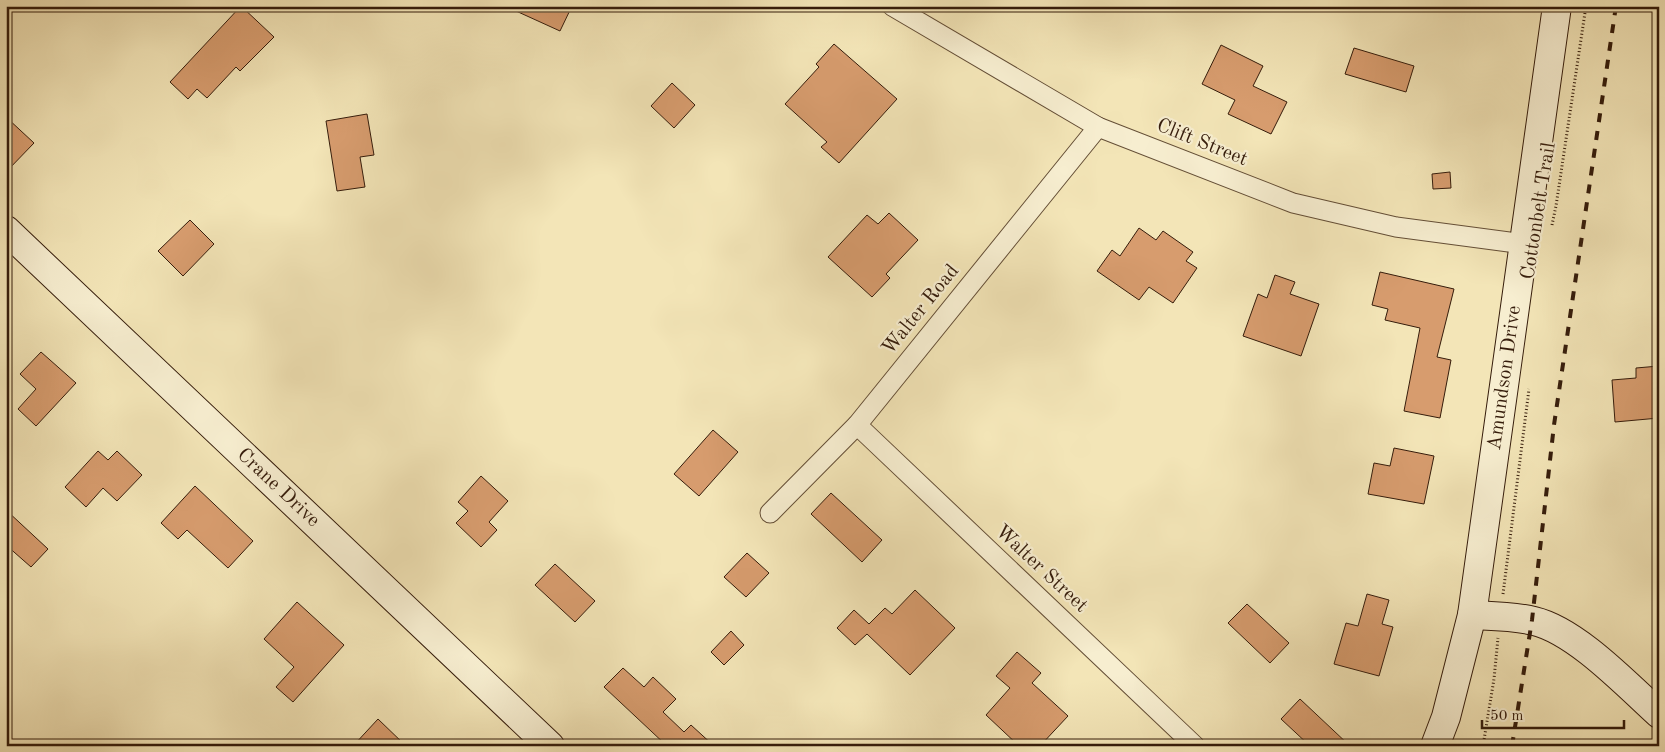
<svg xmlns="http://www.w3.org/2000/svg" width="1665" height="752" viewBox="0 0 1665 752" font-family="'Old Standard TT',serif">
  <rect width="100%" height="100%" fill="#f3e5b7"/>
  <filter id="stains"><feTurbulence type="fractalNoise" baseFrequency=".004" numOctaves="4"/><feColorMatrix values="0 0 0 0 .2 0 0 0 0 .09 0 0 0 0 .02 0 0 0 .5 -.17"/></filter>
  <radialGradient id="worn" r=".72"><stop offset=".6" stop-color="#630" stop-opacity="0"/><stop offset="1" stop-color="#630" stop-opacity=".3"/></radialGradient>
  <g fill="#d79c6e" stroke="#351c0b">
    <path d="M241,6L274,37L240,71L236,67L207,98L197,89L188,99L170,82Z"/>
    <path d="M505,6H572L560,31Z"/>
    <path d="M834,44L897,99L839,163L821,147L827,142L785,104L819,67L816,64Z"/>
    <path d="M1221,45L1263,66L1253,86L1287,102L1271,134L1228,114L1235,100L1202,84Z"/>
    <path d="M1354,48L1414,66L1406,92L1345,74Z"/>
    <path d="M672,83L695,105L674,128L651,106Z"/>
    <path d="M367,114L374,155L360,157L365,187L337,191L326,121Z"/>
    <path d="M6,117L34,143L6,172Z"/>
    <path d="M1450,172L1451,188L1433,189L1432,174Z"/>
    <path d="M889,213L918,240L886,274L890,278L872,297L828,257L867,215L878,224Z"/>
    <path d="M190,220L214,244L183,276L158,251Z"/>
    <path d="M1139,228L1156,240L1163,231L1193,252L1186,261L1197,268L1173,303L1149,287L1139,300L1097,271L1112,250L1120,256Z"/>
    <path d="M1380,272L1454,289L1437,357L1451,360L1440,418L1404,411L1420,328L1385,320L1388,309L1372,305Z"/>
    <path d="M1275,275L1295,282L1290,294L1319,304L1301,356L1243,336L1258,294L1267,298Z"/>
    <path d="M41,352L76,383L36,426L18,409L36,389L20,374Z"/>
    <path d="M1659,366V418L1615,422L1612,380L1636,378V368Z"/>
    <path d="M713,430L738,452L699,496L674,474Z"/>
    <path d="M1394,448L1434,456L1424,504L1368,494L1374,463L1390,466Z"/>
    <path d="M98,451L108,460L117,451L142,475L117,501L103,488L86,507L65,487Z"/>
    <path d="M481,476L508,501L489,522L497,530L481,547L456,523L468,511L458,502Z"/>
    <path d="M195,486L253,541L228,568L187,530L178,539L161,523Z"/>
    <path d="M831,493L882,540L862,562L811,514Z"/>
    <path d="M6,510L48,549L31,567L6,545Z"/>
    <path d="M747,553L769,573L746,597L724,577Z"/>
    <path d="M555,564L595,601L575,622L535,585Z"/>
    <path d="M915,590L955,628L910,675L867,634L855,645L837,628L854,610L869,624L885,608L892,614Z"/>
    <path d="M1367,594L1389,600L1382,624L1393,627L1379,676L1334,664L1346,623L1358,626Z"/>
    <path d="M297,602L344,645L293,702L276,687L294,667L264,639Z"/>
    <path d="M1247,604L1289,643L1270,663L1228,623Z"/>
    <path d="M731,631L744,645L724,665L711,652Z"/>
    <path d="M1017,652L1041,673L1032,683L1068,716L1040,746H1019L986,715L1010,688L996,676Z"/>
    <path d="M623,668L644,687L653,677L676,699L663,712L684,732L691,725L714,746H667L604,687Z"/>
    <path d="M1300,699L1350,746H1310L1281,719Z"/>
    <path d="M378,719L406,746H353Z"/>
  </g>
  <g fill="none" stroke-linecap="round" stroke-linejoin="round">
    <g stroke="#644e36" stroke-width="21">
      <g id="street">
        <path d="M892,6L1098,127L1293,203L1396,227L1524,244"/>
        <path d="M857,425L1195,746"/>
        <path d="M770,513L857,425L1098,127"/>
      </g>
    </g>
    <g stroke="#351c0b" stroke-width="30">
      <g id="secondary">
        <path d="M6,230L550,746"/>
        <path d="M1472,615C1492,616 1514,616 1534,621C1576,631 1626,684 1659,714"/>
        <path d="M1435,746L1446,717L1472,615L1557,6"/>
      </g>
    </g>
    <g stroke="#351c0b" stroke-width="3" stroke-dasharray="1 2.5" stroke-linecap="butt">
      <path d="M1552,225L1556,206L1586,6"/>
      <path d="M1503,594L1529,389"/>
      <path d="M1483,746L1494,679L1498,638"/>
    </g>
    <use href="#street" stroke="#f7eed0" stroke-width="19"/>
    <use href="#secondary" stroke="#f7eed0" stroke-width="28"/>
    <path stroke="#351c0b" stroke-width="4" stroke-dasharray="9 9" stroke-linecap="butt" d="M1512,746L1532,620L1554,425L1616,6"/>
  </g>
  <g text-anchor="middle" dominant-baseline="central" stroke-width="4.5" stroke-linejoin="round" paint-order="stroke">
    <g font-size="20" fill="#351c0b" stroke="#f7eed0">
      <text transform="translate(1202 143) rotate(22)">Clift Street</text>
      <text transform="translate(1539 211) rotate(-81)">Cottonbelt Trail</text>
      <text transform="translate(921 310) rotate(-51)">Walter Road</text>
      <text transform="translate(1505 378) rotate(-82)">Amundson Drive</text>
      <text transform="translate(278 488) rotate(43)">Crane Drive</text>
      <text transform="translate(1041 569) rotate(43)">Walter Street</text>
    </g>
  </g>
  <rect width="1665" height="752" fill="none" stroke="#f3e5b7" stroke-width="25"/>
  <rect x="8" y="8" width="1650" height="737" fill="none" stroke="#351c0b" stroke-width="2.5"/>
  <rect x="12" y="12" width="1640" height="727" fill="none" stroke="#351c0b"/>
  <path d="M1482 720v8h142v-8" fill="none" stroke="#351c0b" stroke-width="2.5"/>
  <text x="1490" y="720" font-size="15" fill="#351c0b" stroke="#f7eed0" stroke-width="4" paint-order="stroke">50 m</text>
  <rect width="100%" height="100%" filter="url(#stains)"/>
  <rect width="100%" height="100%" fill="url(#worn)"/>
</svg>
